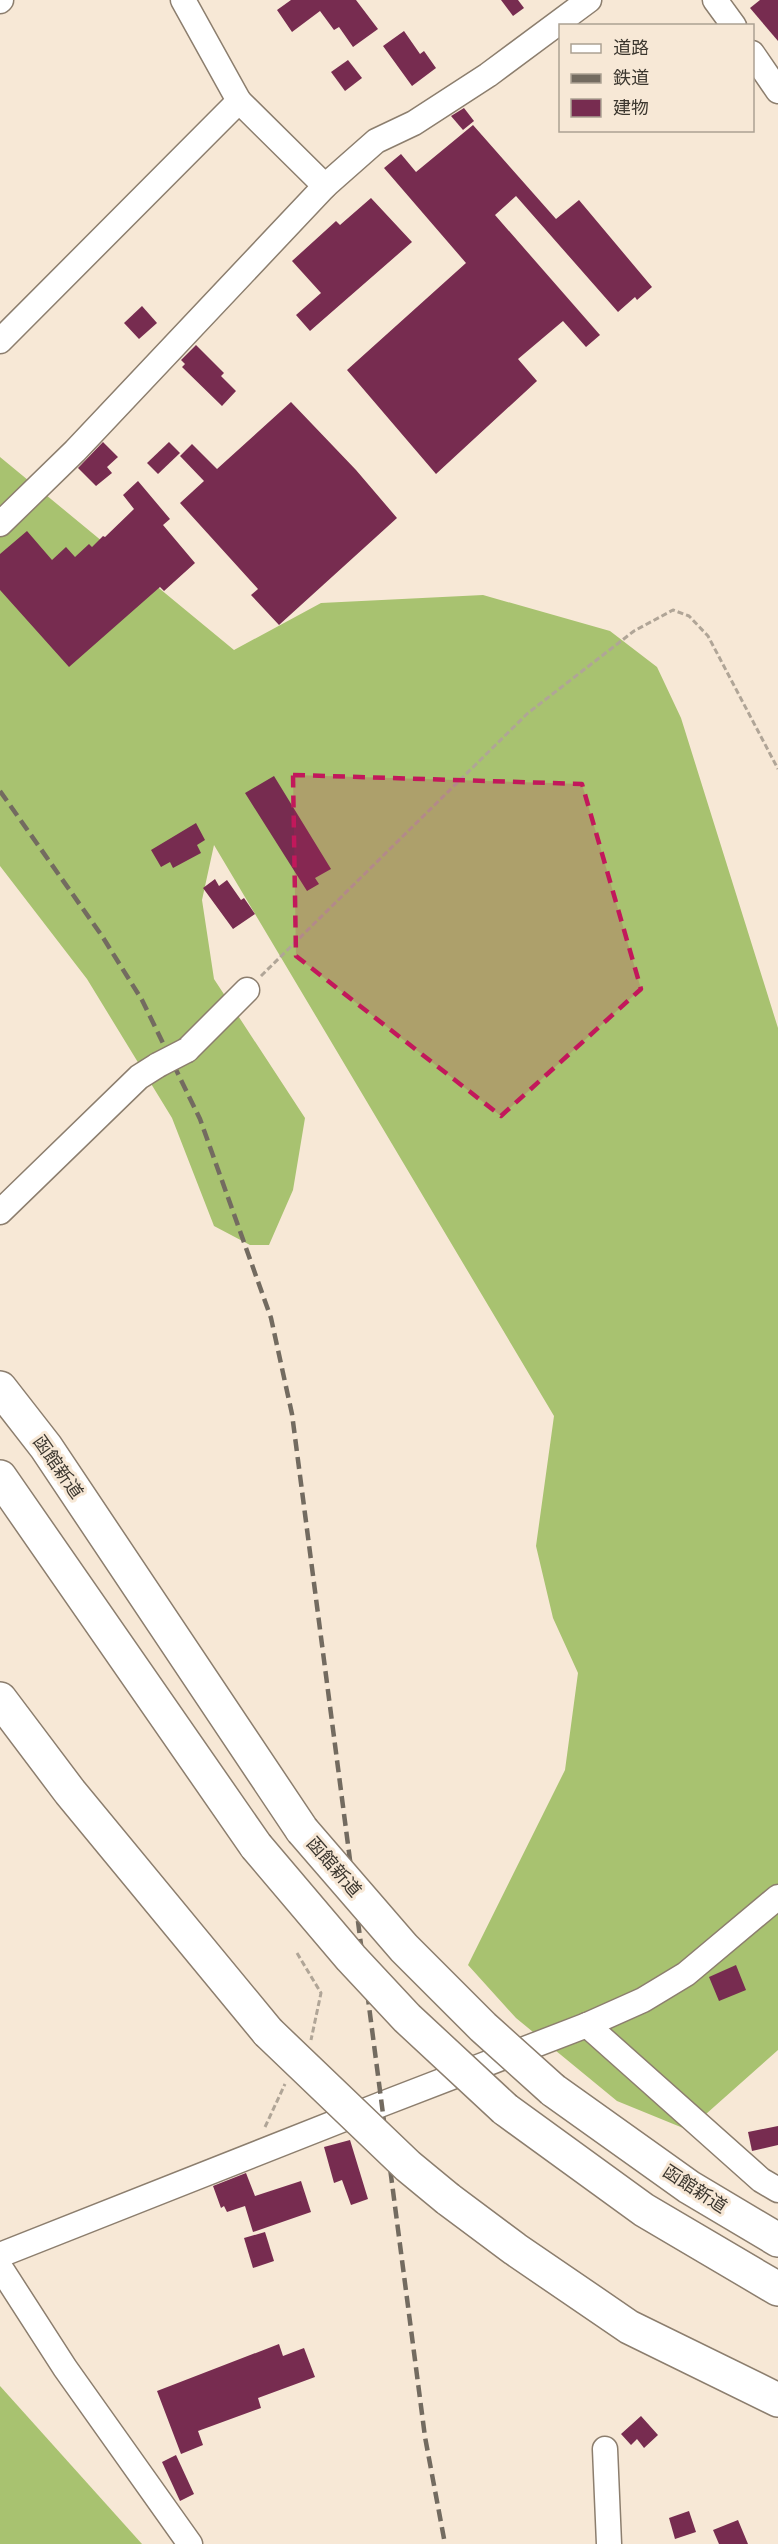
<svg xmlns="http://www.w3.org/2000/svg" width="778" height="2544" viewBox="0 0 778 2544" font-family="'Zilla Slab','Noto Sans JP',serif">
  <rect width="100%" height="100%" fill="#f7e8d6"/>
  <g fill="#a8c270">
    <path d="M0,457L234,650L321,603L483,595L610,631L657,667L681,718L778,1028V2050L688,2130L617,2101L516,2018L468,1965L565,1770L578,1673L553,1618L536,1546L554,1416L214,845L202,900L214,979L305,1118L293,1190L269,1245H250L214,1226L172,1118L87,979L0,866Z"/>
    <path d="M0,2386L142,2544H0Z"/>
  </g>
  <g fill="#772c50">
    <path d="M291,0H356L378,29L353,47L339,27L334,30L320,11L292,32L277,10Z"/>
    <path d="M501,0H518L524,8L513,16Z"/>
    <path d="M760,0H778V41L750,8Z"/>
    <path d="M404,31L420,54L424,51L436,68L412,86L383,46Z"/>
    <path d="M348,60L362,78L345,91L331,72Z"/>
    <path d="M464,108L474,121L463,130L451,116Z"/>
    <path d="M473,125L556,219L579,200L652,287L637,300L635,297L618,312L516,196L495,215L600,335L586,347L563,321L518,359L537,381L436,474L347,370L466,263L384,168L401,154L416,172Z"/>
    <path d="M371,198L412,242L310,331L296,315L321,293L292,261L336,221L340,225Z"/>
    <path d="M142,306L157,323L139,339L124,323Z"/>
    <path d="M196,345L224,373L221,376L236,391L222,406L182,367L185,364L181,360Z"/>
    <path d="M291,402L356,470L397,518L279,625L251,595L258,589L180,503L204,481L180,456L192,444L217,469Z"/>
    <path d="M103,442L118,457L107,467L112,473L96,486L78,468Z"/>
    <path d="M169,442L180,453L158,474L147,463Z"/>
    <path d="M138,481L170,519L163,525L195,563L164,591L160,587L69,667L0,590V554L27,531L52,560L66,547L75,557L89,544L92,547L103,536L105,537L134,509L123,495Z"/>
    <path d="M274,776L331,869L315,878L319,884L307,891L245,793Z"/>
    <path d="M196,823L205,840L197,845L201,853L173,868L170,862L161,867L151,850Z"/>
    <path d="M215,879L219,886L227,880L241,900L244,898L255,914L233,929L203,888Z"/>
    <path d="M736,1965L746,1990L719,2001L709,1977Z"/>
    <path d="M778,2126V2145L752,2151L748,2132Z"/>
    <path d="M350,2140L368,2199L351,2205L342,2180L334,2183L324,2147Z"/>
    <path d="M246,2173L255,2196L301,2181L311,2212L253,2232L245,2206L227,2212L224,2206L221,2208L213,2186Z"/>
    <path d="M265,2232L274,2261L253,2268L244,2238Z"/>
    <path d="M279,2344L283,2356L304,2348L315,2377L258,2398L261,2408L198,2431L203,2445L181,2454L157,2391Z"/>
    <path d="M641,2416L658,2435L644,2448L637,2439L631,2445L621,2434Z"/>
    <path d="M176,2455L194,2494L180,2501L162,2462Z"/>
    <path d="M689,2511L696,2532L675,2539L669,2518Z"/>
    <path d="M738,2520L748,2544H719L713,2530Z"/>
  </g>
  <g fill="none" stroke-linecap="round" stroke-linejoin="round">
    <g stroke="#8c7e6e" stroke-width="27">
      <g id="minor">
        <path d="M183,0L239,101"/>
        <path d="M715,0L734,26"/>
        <path d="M0,1L1,0"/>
        <path d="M752,53L778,91"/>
        <path d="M0,341L239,101L325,186"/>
        <path d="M0,524L75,451L325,186L376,141L414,123L488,75L589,0"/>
        <path d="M187,1050L247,990"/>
        <path d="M0,1212L139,1077L158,1065"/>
        <path d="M587,2025L761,2180L778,2190"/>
        <path d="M0,2255L382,2104L587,2025L643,2000L686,1974L778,1897"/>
        <path d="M0,2267L65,2368L190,2544"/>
        <path d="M605,2449L609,2544"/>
      </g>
    </g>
    <g stroke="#8c7e6e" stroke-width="36">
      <g id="highway">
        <path d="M0,1388L46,1447L302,1830"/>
        <path d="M0,1477L256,1846"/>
        <path d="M0,1699L70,1792L268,2032"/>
        <path d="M553,2090L689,2187L778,2240"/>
        <path d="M505,2109L644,2210L778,2289"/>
        <path d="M448,2199L515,2249L629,2327L778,2400"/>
      </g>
    </g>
    <g stroke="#b0a597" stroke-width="3" stroke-dasharray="6 3" stroke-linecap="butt">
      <path d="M261,976L528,713L634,631L673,610L689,616L708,636L778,769"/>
      <path d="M297,1953L321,1993L311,2040"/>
      <path d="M265,2127L285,2084"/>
    </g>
    <use href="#minor" stroke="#fff" stroke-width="24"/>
    <use href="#highway" stroke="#fff" stroke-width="33"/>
    <path stroke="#736b60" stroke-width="4.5" stroke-dasharray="12 6" stroke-linecap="butt" d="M0,791L102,936L142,1000L200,1119L271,1318L292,1414L425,2437L445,2544"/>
    <g stroke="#8c7e6e" stroke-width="27" stroke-linecap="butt">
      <path id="minor-bridge" d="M158,1065L187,1050"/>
    </g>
    <g stroke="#8c7e6e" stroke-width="36" stroke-linecap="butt">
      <g id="highway-bridge">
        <path d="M302,1830L404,1948L483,2027L553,2090"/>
        <path d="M256,1846L351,1958L407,2018L505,2109"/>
        <path d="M268,2032L408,2166L448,2199"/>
      </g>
    </g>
    <use href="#minor-bridge" stroke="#fff" stroke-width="24"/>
    <use href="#highway-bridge" stroke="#fff" stroke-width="33"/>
  </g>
  <path fill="#c2185b" fill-opacity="0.2" stroke="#c2185b" stroke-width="4.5" stroke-dasharray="12 8" stroke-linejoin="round" d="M293,775L582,784L641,989L501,1116L296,956Z"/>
  <g text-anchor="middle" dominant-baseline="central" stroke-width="6" stroke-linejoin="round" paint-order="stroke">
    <g font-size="18" fill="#3c372f" stroke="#f7e8d6">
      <text transform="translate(58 1467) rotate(55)">函館新道</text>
      <text transform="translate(334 1867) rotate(49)">函館新道</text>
      <text transform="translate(695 2189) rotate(33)">函館新道</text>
    </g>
  </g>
  <rect x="559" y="24" width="195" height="108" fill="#f7e8d6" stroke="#aca193" stroke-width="1.5"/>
  <rect x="571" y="44" width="30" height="9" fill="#ffffff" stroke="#aca193" stroke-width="1.5"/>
  <text x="613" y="54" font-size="18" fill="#3c372f">道路</text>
  <rect x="571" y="74" width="30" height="9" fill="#736b60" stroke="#aca193" stroke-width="1.5"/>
  <text x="613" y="84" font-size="18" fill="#3c372f">鉄道</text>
  <rect x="571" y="99" width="30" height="18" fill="#772c50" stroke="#aca193" stroke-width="1.5"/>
  <text x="613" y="114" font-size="18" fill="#3c372f">建物</text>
</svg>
